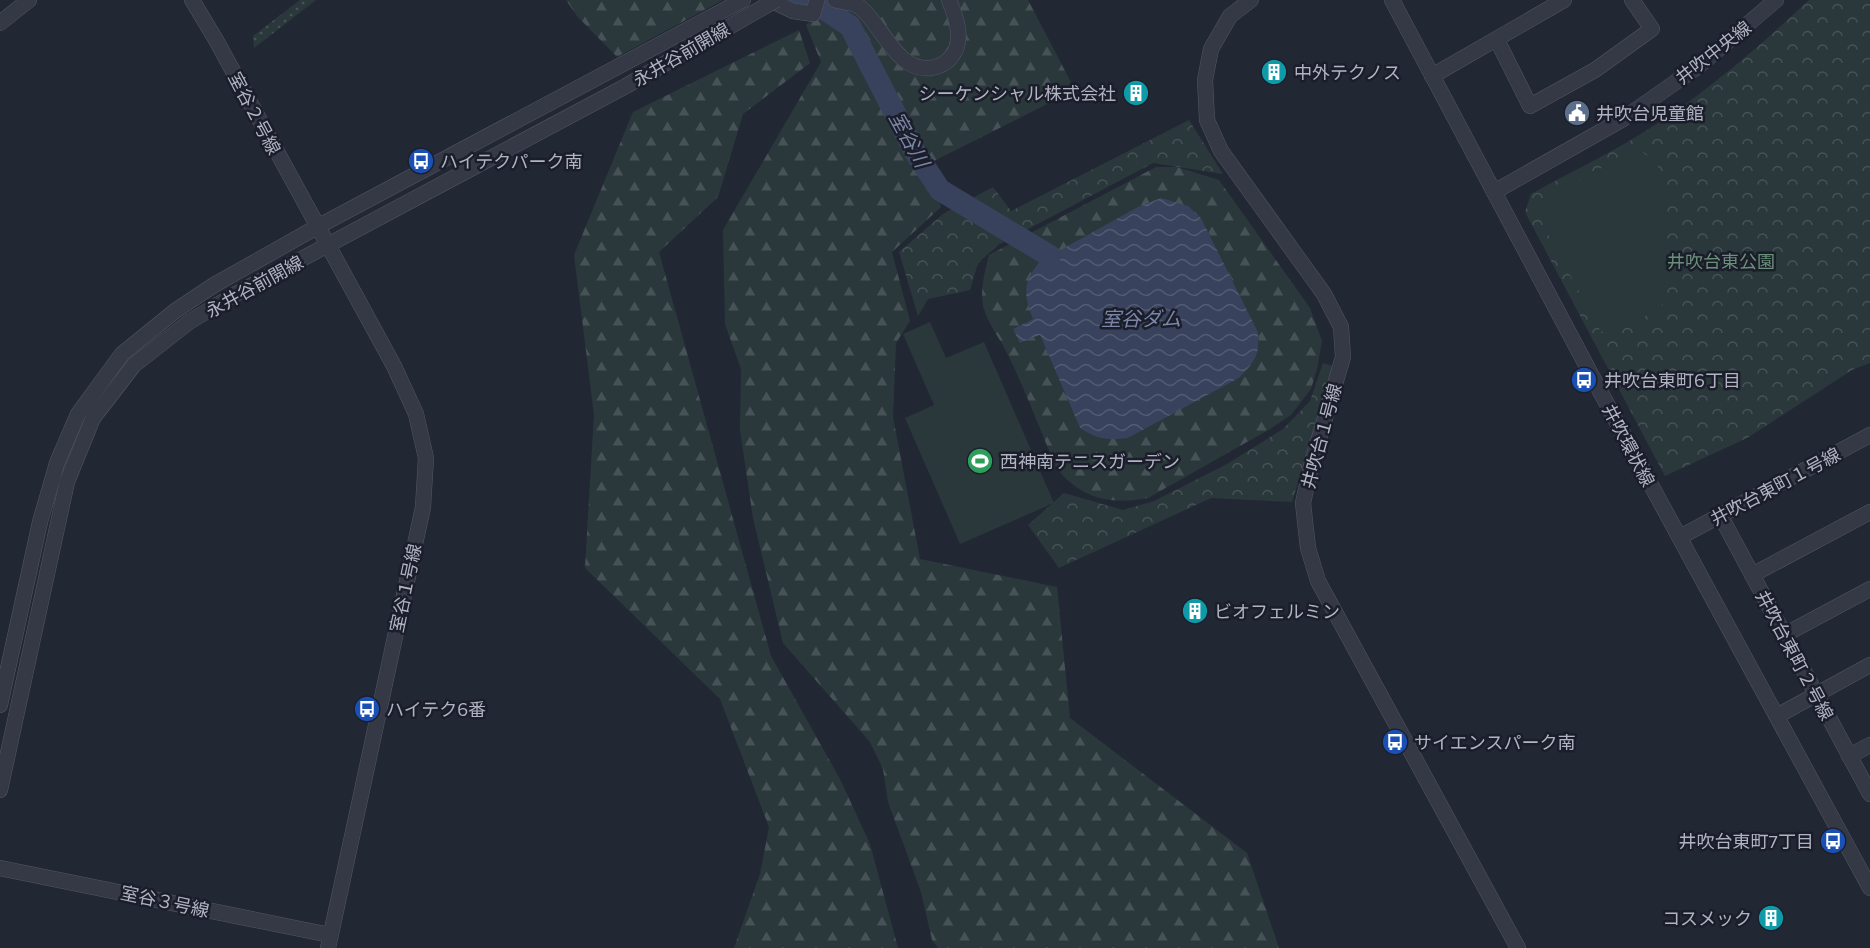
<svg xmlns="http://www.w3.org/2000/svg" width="1870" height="948" viewBox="0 0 1870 948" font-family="Commissioner,'Noto Sans JP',sans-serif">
  <defs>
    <pattern id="grass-dots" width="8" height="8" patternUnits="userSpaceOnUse" patternTransform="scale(1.5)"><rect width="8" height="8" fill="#2a383b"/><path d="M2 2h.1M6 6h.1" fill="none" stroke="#465256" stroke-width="1.8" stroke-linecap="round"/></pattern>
    <pattern id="forest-firs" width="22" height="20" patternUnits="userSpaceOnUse" patternTransform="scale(1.5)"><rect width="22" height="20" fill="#2a383b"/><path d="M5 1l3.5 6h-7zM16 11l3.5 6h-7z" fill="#465256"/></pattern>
    <pattern id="park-crowns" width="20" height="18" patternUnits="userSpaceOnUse" patternTransform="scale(1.5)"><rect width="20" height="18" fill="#2a383b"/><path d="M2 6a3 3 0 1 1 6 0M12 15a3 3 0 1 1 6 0" fill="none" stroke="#465256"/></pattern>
    <pattern id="water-waves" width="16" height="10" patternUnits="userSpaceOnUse" patternTransform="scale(1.5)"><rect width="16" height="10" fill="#39425c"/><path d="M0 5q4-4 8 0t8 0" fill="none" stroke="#535b72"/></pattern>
  </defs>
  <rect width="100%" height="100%" fill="#222734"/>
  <path fill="url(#grass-dots)" d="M300,0H316L254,48L253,36Z"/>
  <g fill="url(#forest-firs)" fill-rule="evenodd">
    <path d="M566,0H723L617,57L577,16Z"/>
    <path d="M847,0H1028L1075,90L926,165L941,207L892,252L910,321L896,343L893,417L920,559L1057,587L1070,718L1247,853L1279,948H938L932,940L921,892L888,802L883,769L870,742L783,643L753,518L740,430L741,369L725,324L723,230L821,62L806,25Z"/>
    <path d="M799,30L810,63L743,114L718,197L659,252L771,656L840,779L870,844L898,948H734L760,874L769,827L720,699L585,568L594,415L574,255L633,112Z"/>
    <path d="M1156,167H1177L1219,180L1310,308L1322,341L1317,369L1311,389L1291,415L1270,429L1148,498C1111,505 1080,499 1056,467C1040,430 1026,391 1008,355C1000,338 988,325 983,306C980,290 985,270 989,255ZM1201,218L1258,332C1260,356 1255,361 1239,378L1128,438L1080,428L1040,335L1021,343L1013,329L1033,319C1028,293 1022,285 1039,262Z"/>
  </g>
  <g fill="url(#park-crowns)">
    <path d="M1809,0H1870V363L1852,370L1747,438L1665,476L1525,212L1531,194C1571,172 1613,152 1652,127C1709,90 1760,46 1809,0Z"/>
    <path d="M1189,120L1223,174L1153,163L998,245L978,263L970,290L928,299L918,316L899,252L943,214L993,187L1011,211Z"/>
    <path d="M1323,363L1336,367L1314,429L1292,502L1211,498L1059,568L1028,525L1064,493L1123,510L1154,501L1227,464L1283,429L1310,401Z"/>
  </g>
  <g fill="#2a383b">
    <path d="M1637,148C1649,157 1660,165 1665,179L1664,302L1660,308L1618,331L1608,330L1601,332L1542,223L1550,197Z"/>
    <path d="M930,322L946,358L984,342L1054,503L960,544L905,418L934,405L903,334Z"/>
  </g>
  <path fill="url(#water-waves)" d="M1161,198L1188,206L1201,218L1258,332C1260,356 1255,361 1239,378L1128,438C1107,440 1099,440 1080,428L1040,335L1020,343L1013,329L1033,319C1024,294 1022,285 1039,262L1138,207Z"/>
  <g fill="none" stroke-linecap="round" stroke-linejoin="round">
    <path stroke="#39425c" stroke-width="22" d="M798,0L823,8L850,26L915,152L940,190L1050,256"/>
    <g stroke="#535663" stroke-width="16">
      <g id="minor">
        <path d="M192,0L216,40L394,366L416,414L426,458L423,507L328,948"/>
        <path d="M770,0L793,11L813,14L817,0"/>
        <path d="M835,0C843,2 856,3 861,8C883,27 897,72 931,68C938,67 947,63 951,57C965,41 956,17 949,0"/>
        <path d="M1251,0L1230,16L1211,49L1205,80L1207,120L1221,151L1324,294L1341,327L1343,357L1312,462L1303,503L1308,548L1318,581L1518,948"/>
        <path d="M1392,0L1601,393L1870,888"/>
        <path d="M0,23L29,0"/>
        <path d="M1497,40L1530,106L1595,70L1652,29L1632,0"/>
        <path d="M1432,76L1564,0"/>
        <path d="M1494,192L1623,119L1700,65L1776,0"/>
        <path d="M1720,515L1870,794"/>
        <path d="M1680,537L1870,435"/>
        <path d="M1752,575L1870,512"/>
        <path d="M1784,635L1870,589"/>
        <path d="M0,705L40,522L57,463L78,414L122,354L175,311L214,285L317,227L743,0"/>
        <path d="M1777,716L1870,665"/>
        <path d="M1849,756L1870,745"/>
        <path d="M0,790L67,482L93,418L134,365L189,322L234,295L626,86"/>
        <path d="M0,868L330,935"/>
      </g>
    </g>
    <use href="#minor" stroke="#353945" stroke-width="15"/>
    <g stroke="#535663" stroke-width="16" stroke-linecap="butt">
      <path id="minor-bridge" d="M626,86L776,0"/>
    </g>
    <use href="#minor-bridge" stroke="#353945" stroke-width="15"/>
  </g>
  <defs>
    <g id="building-disc" transform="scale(1.35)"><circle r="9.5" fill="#0f9aa8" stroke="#1b1e2a"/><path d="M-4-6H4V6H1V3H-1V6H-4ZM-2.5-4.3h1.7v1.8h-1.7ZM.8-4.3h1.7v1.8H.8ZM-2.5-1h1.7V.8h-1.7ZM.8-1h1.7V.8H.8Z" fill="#fff"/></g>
    <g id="civic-disc" transform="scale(1.35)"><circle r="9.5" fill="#5c6f8a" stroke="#1b1e2a"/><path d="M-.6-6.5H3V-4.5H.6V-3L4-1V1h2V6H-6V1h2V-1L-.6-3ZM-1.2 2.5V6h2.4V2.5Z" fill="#fff"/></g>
    <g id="bus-disc" transform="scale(1.35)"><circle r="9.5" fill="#1a4fb4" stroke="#1b1e2a"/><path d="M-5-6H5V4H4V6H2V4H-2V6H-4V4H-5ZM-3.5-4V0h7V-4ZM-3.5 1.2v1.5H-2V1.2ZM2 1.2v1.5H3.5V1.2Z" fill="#fff"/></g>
    <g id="stadium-disc" transform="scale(1.35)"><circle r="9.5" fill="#2e9e5b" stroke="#1b1e2a"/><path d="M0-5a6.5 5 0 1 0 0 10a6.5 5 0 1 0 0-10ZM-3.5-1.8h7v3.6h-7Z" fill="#fff"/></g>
  </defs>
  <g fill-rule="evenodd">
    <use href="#building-disc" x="1274" y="72"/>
    <use href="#building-disc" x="1136" y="93"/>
    <use href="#civic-disc" x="1577" y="113"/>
    <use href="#bus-disc" x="421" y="161"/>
    <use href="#bus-disc" x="1584" y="380"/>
    <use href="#stadium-disc" x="980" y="461"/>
    <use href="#building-disc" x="1195" y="611"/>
    <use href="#bus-disc" x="367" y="709"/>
    <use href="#bus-disc" x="1395" y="742"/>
    <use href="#bus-disc" x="1833" y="841"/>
    <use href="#building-disc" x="1771" y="918"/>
  </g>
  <g text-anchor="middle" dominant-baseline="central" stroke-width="5" stroke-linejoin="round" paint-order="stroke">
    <g font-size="18" fill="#b0b3c2" stroke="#1b1e2a">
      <text transform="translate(1713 52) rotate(-38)">井吹中央線</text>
      <text transform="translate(681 54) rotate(-30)">永井谷前開線</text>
      <text transform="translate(255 113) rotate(62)">室谷２号線</text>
      <text transform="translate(254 286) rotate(-29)">永井谷前開線</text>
      <text transform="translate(1321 436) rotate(-75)">井吹台１号線</text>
      <text transform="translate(1629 445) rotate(62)">井吹環状線</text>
      <text transform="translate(1775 486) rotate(-28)">井吹台東町１号線</text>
      <text transform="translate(405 588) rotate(-78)">室谷１号線</text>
      <text transform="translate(1795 655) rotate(62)">井吹台東町２号線</text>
      <text transform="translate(165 901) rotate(12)">室谷３号線</text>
    </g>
    <g font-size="18" fill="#b0b3c2" stroke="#1b1e2a" text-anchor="start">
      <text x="1294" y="72">中外テクノス</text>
      <text x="1116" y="93" text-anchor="end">シーケンシャル株式会社</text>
      <text x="1596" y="113">井吹台児童館</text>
      <text x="440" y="161">ハイテクパーク南</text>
      <text x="1604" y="380">井吹台東町6丁目</text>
      <text x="1000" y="461">西神南テニスガーデン</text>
      <text x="1214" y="611">ビオフェルミン</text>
      <text x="386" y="709">ハイテク6番</text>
      <text x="1414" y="742">サイエンスパーク南</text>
      <text x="1814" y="841" text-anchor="end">井吹台東町7丁目</text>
      <text x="1752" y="918" text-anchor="end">コスメック</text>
    </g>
    <g font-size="18" fill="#6a9079" stroke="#1b1e2a">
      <text x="1721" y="261">井吹台東公園</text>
    </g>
    <g font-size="20" font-style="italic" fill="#7b86a7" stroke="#1b1e2a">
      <text transform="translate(910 139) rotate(61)">室谷川</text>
      <text x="1141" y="318">室谷ダム</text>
    </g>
  </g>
</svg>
